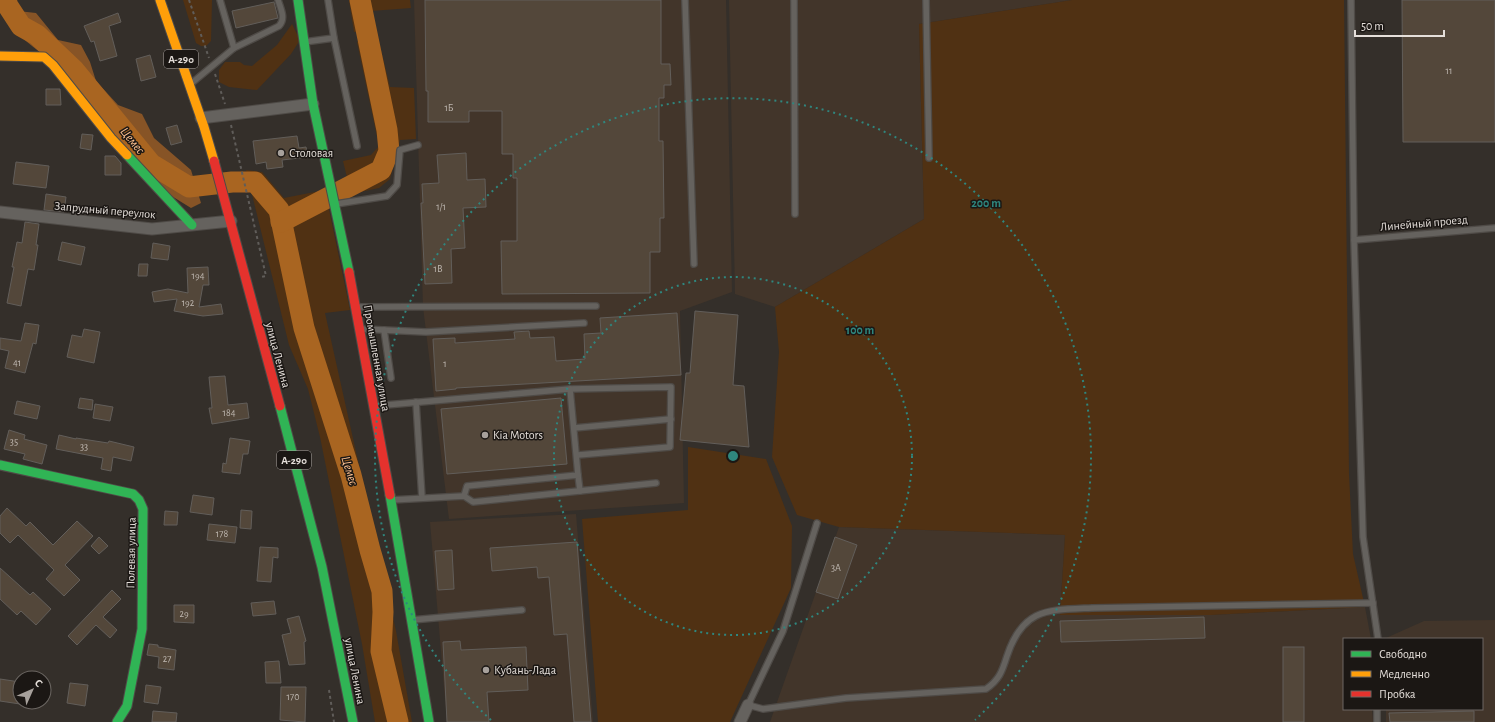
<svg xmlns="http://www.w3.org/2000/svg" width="1495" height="722" viewBox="0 0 1495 722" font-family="'Alegreya Sans',sans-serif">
  <rect width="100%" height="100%" fill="#342f2a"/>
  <g fill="#42352a">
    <path d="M414,0H726L732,292L680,311L684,503L449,519L423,307Z"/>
    <path d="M729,0H1072L919,24L924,219L775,307L735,294Z"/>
    <path d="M576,514L593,722H447L430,522Z"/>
    <path d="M839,527L1065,535L1060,615H1211L1365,607L1371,639H1344V709H1372L1373,722H770Z"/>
    <path d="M1495,620V722H1386V709H1482V639L1386,638L1424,621Z"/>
  </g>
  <g fill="#503113">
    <path d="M183,0H212L211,41L206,46H201L196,43Z"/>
    <path d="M349,0H410L411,8L371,11L375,30L354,32Z"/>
    <path d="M1072,0H1344L1349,474L1353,554L1365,607L1211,615H1060L1065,535L839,527L797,515L772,457L779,352L775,307L924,219L919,24Z"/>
    <path d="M292,24L300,40L291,54L257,90L229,87L219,82V70L225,62H240L244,65L252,66L277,45Z"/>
    <path d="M378,38L390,87L414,88L416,139L400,140L390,179L379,188L351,194L343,161L371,155L379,146L357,42Z"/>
    <path d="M246,170L262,172L284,198L325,190L350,310L325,313L396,631L412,722H375L362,644L320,437L308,389L289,345Z"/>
    <path d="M688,447L766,459L792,526L791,588L730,722H598L582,519L688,510Z"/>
  </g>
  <path fill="#875426" d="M18,11L36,13L58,40L81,45L90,62L96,81L118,105L142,114L154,138L191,170L201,203L191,208L170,195L40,52C19,36 19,37 18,11Z"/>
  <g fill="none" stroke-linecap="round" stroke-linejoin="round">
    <g stroke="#a96521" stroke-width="21">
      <path d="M6,0L8,6L21,26L37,35L74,70L151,164L189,187L232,182H255L279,210L304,328L351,475L370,550L382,591L383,612L381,651L398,722"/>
      <path d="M281,222L381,170L389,151L387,130L360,0"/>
    </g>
  </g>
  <g fill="#53473a" stroke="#625e5a">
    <path d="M425,0H661V64H670L671,85H664V98H659V141H663L664,218H660V252H650V293L502,294L501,241H517V178H513V154H502V111H469V122H428V91H426Z"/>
    <path d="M1402,0H1495V142H1403Z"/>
    <path d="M274,2L278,18L236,28L232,11Z"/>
    <path d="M118,13L121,22L109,26L117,56L100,61L94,41L91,42L84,26Z"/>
    <path d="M150,55L156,77L141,81L136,59Z"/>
    <path d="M46,89H60L61,105H46Z"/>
    <path d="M177,125L182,142L171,145L166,128Z"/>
    <path d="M82,134L93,135L91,150L80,148Z"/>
    <path d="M297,136L299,148L306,147L308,157L282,160L283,167L267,169L266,162L256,164L253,141Z"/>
    <path d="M466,153L467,180L485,179L486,207L463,208L465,248L451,249L452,283L425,284L421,203H423L422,184L439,183L437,155Z"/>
    <path d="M105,156H115L121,163V175H105Z"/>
    <path d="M16,162L49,166L46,188L13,184Z"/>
    <path d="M46,194L66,197L64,212L44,210Z"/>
    <path d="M25,222L39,224L36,245H38L34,270L28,269L21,306L7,303L14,267H12L17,242L22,243Z"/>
    <path d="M62,242L85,247L81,265L58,260Z"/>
    <path d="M153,243L170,246L168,260L151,258Z"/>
    <path d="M139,264H148L147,276H138Z"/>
    <path d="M208,267L209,285H203L199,307L221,304L223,314L203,316L174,311L177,299L154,302L152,292L168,289L188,293L187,268Z"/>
    <path d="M695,311L738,315L733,385L744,386L749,447L680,440L686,373H690Z"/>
    <path d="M677,313L681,375L456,388V389L436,391L433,339L455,338V343L515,339L514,332L529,331L530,338L554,337L556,361L585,359L584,334L601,333L600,318Z"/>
    <path d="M25,323L39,325L36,344L33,343L25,373L5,368L9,351L0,349V338L21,341Z"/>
    <path d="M84,329L100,332L94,363L67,357L72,335L82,337Z"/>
    <path d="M225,376L228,405L247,403L249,418L212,424L209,408H212L209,377Z"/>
    <path d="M80,398L93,400L92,410L78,408Z"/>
    <path d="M561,398L567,464L447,474L441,409Z"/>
    <path d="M17,401L40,406L37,419L14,414Z"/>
    <path d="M95,404L113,407L110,421L93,418Z"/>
    <path d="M9,430L25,435L24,439L47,445L42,464L23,459L25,454L4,449Z"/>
    <path d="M59,435L76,439V438L108,443L109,441L134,447L131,461L113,457L111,471L101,469L103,458L56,449Z"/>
    <path d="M230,438L250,441L248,454H243L240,474L222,472L223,463L226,464Z"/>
    <path d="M193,495L214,498L212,515L190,512Z"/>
    <path d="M7,508L26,526L30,522L53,545L77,521L93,536L65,565L80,580L64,596L46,579L54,570L18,535L10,543L0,533V516Z"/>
    <path d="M241,510L252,511L251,529L240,528Z"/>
    <path d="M165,511L178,512L177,525H164Z"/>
    <path d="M209,524L237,527L235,543L207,540Z"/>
    <path d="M99,537L108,546L99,554L91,546Z"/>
    <path d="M835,537L857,545L838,599L816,592Z"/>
    <path d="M577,542L585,649L591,722H574L567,634L554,635L549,577L538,578L537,567L492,571L490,548Z"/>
    <path d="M260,547L278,548V558L273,557L271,582L257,581Z"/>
    <path d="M452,550L454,589L438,590L435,551Z"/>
    <path d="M0,568L30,595L33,592L51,609L36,625L21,611L17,615L0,599Z"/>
    <path d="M112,590L121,599L103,617L117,630L110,638L96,625L77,645L68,636Z"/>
    <path d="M274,601L276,614L253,616L251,603Z"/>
    <path d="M174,605H194V623L174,622Z"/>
    <path d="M299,616L306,641L304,642L305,664L289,665L282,635L291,633L287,619Z"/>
    <path d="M1204,617L1205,638L1061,642L1060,621Z"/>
    <path d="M460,641L461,650L526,647L528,690L487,692L489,722H447L443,642Z"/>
    <path d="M149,644L158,645V647L176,650L174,670L158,668L159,657L147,655Z"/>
    <rect x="1283" y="647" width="21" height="75"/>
    <path d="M279,661L281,683H266L265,662Z"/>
    <path d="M0,679L20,682V704L0,701Z"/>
    <path d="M70,683L88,685L85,706L67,703Z"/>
    <path d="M146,685L161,687L158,704L144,702Z"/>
    <path d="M281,687H306L305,722L280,720Z"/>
    <path d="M153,711L177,713L176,722H152Z"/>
    <path d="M1474,711V722H1390L1389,713Z"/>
  </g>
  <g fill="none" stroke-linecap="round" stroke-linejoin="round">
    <g stroke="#4f4b47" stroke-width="8">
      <g id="lane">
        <path d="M685,0L694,264"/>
        <path d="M794,0L795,214"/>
        <path d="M926,0L929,158"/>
        <path d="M1351,0L1354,240L1363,537L1378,639"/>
        <path d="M334,38L357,146"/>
        <path d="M304,42L334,38L328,0"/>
        <path d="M234,48L279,26C286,19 281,9 278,0"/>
        <path d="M193,82L234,48L220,0"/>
        <path d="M336,204L387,196L397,185L400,150L418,145"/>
        <path d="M1354,240L1495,228"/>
        <path d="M357,307L596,306"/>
        <path d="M362,329L426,332L584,323"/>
        <path d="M384,330L391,378"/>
        <path d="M416,402L422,498"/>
        <path d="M374,406L570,389L671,387L670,447L578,455"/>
        <path d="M574,428L671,419"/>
        <path d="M578,475L580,491"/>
        <path d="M464,496L467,486L578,475L570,389"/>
        <path d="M391,500L464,496L473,502L656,483"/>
        <path d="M817,523L783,631L748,705L763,709L846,698L986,689C999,680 1002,672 1007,656C1023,608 1047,610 1092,608L1373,603"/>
        <path d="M412,620L522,610"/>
        <path d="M1377,722V709"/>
      </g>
    </g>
    <g stroke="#4f4b47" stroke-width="13">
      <g id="street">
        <path d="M201,118L313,104"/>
        <path d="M0,212L152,229L231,221"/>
        <path d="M740,722L748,705"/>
      </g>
    </g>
    <g stroke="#4f4b47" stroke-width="11">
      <g id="fast">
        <path d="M298,0L313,104L349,272"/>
        <path d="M127,155L192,225"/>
        <path d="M280,406L322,567L353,722"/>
        <path d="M0,465L133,494L139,500L143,509L142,629L127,706L117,722"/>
        <path d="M390,495L429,722"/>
      </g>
    </g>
    <g stroke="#4f4b47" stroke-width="11">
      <g id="slow">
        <path d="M160,0L204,127L214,161"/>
        <path d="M0,56L44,57L53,65L111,138L127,155"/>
      </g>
    </g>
    <g stroke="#4f4b47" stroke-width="11">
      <g id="jam">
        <path d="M214,161L280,406"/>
        <path d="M349,272L390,495"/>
      </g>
    </g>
    <g stroke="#605d5a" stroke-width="2" stroke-dasharray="3 3" stroke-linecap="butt">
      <path d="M189,0L209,58"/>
      <path d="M215,74L225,104"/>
      <path d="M231,125L266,276L261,277"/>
      <path d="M329,690L334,722"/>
    </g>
    <use href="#lane" stroke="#65625e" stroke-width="5.5"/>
    <use href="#street" stroke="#65625e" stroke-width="11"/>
    <use href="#fast" stroke="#30b455" stroke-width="9"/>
    <use href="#slow" stroke="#ff9f0a" stroke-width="9"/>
    <use href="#jam" stroke="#e5322d" stroke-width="9"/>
  </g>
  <g fill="none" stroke="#2f867e" stroke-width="2" stroke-dasharray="2 4">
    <circle cx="733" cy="456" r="179"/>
    <path d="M491 720A358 358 0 1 1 975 720"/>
  </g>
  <g fill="#a7a19c" stroke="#1b1714" stroke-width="1.5">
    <circle cx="281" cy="153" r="4"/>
    <circle cx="485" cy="435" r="4"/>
    <circle cx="486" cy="670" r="4"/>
  </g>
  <g text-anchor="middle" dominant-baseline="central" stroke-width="3" stroke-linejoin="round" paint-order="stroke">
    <g font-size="10" fill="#c0b9b2">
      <text x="1449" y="71">11</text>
      <text x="449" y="108">1Б</text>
      <text x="441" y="207">1/1</text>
      <text x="438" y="269">1В</text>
      <text x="198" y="276">194</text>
      <text x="188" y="303">192</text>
      <text x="17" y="363">41</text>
      <text x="445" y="364">1</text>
      <text x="229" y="413">184</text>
      <text x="14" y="442">35</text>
      <text x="84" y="447">33</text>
      <text x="222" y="534">178</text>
      <text x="836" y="568">3А</text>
      <text x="184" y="614">29</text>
      <text x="167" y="659">27</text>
      <text x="293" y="697">170</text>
    </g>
    <g fill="#1b1714" stroke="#a8a39f" stroke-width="1">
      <rect x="164" y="50" width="34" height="18" rx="3"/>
      <rect x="277" y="451" width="34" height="18" rx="3"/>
    </g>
    <g font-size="11" font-weight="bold" fill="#e5dfda">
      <text x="181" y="59">А-290</text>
      <text x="294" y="460">А-290</text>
    </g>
    <g font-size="12" fill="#e5dfda" stroke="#1b1714" text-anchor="start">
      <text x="289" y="153">Столовая</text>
      <text x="493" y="435">Kia Motors</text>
      <text x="494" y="670">Кубань-Лада</text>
    </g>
    <g font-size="12" fill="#e5dfda" stroke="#1b1714">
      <text transform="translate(105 210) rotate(5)">Запрудный переулок</text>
      <text transform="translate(1424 223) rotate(-5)">Линейный проезд</text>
      <text transform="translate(278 355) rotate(75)">улица Ленина</text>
      <text transform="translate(377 358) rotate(80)">Промышленная улица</text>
      <text transform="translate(131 553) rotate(-89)">Полевая улица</text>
      <text transform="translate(355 671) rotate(79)">улица Ленина</text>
    </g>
    <g font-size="13" font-style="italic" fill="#fbbf8f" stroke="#1b1714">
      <text transform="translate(132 141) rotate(51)">Цемес</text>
      <text transform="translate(349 471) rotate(73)">Цемес</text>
    </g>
  </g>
  <circle cx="733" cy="456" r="6" fill="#2f867e" stroke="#1b1714" stroke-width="2"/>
  <g font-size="12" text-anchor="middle" font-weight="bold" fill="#2f867e" stroke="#1b1714" stroke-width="3" stroke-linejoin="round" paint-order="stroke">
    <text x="986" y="207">200 m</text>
    <text x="860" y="334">100 m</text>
  </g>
  <rect x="1343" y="638" width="140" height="72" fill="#1b1714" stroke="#6c6763"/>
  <rect x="1351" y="651" width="20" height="6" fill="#30b455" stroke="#6c6763"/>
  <text x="1379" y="658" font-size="12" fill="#e5dfda">Свободно</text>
  <rect x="1351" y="671" width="20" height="6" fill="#ff9f0a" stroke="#6c6763"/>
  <text x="1379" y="678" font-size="12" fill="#e5dfda">Медленно</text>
  <rect x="1351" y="691" width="20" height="6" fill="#e5322d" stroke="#6c6763"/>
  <text x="1379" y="698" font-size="12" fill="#e5dfda">Пробка</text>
  <g transform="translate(32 690) rotate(45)"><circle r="19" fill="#1b1714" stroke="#6c6763"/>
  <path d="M0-3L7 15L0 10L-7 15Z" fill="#a7a19c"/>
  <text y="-6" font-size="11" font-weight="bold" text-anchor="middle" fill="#e5dfda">С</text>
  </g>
  <path d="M1355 30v6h89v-6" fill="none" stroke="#e5dfda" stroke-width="2"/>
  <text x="1361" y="30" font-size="12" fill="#e5dfda" stroke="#1b1714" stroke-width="3" paint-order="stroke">50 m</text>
</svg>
